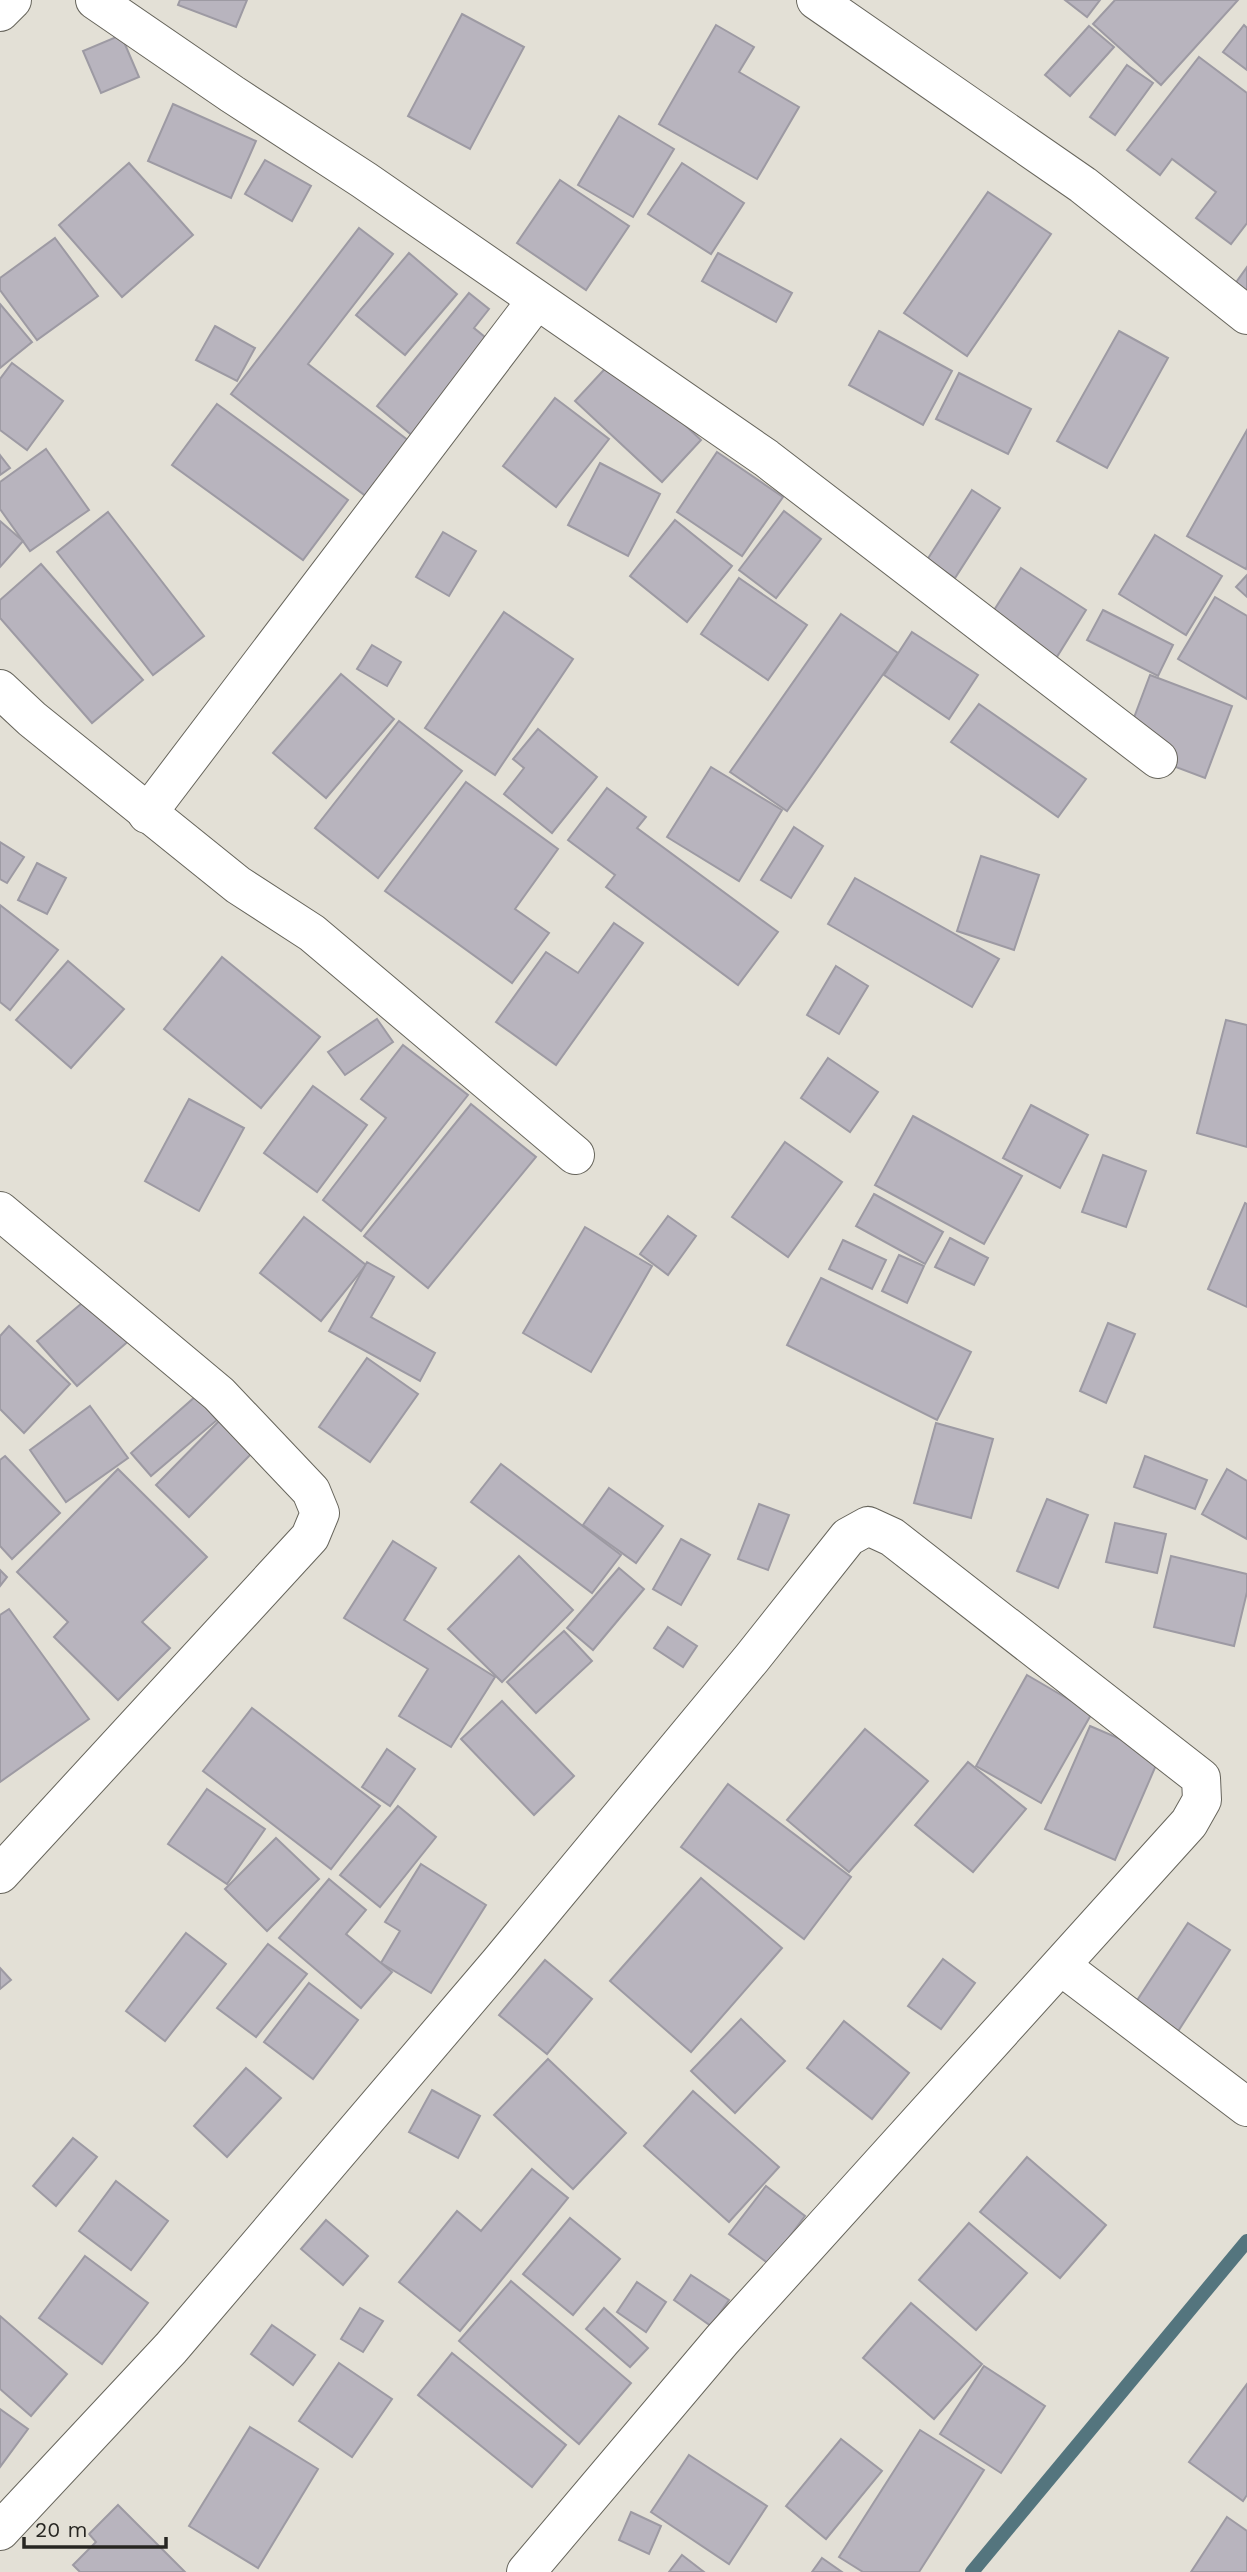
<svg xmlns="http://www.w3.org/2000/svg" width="1247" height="2572" viewBox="0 0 1247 2572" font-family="'Work Sans',sans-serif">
  <rect width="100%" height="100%" fill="#e3e0d6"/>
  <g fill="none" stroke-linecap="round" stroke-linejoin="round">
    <path stroke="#54757e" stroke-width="14" d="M972,2572L1247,2241"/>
  </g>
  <g fill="#b8b4be" stroke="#9d9aa3" stroke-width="2">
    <path d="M180,0H247L236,27L178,5Z"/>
    <path d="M1065,0H1100L1087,17Z"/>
    <path d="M1115,0H1238L1161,85L1093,24Z"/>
    <path d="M462,14L524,47L470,149L408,116Z"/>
    <path d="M716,25L754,47L739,72L799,107L757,179L659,124Z"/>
    <path d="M1244,25L1247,28V70L1223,52Z"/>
    <path d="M1089,26L1114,47L1070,96L1045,75Z"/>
    <path d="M121,35L139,77L101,93L83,51Z"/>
    <path d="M1199,57L1247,93V223L1231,244L1196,218L1216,192L1172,159L1160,175L1127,150Z"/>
    <path d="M1127,65L1153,83L1115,135L1090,117Z"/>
    <path d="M173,104L256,141L231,198L148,161Z"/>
    <path d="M619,116L674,149L633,217L578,185Z"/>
    <path d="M265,160L311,186L292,221L245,194Z"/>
    <path d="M129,163L193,235L122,297L59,225Z"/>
    <path d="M682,163L744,203L711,254L648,214Z"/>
    <path d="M560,180L629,226L586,290L517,243Z"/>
    <path d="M988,192L1051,234L967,356L904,313Z"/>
    <path d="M359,228L393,254L308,364L409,441L367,497L231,394Z"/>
    <path d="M55,238L98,296L37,340L0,290V278Z"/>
    <path d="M409,253L457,294L405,355L356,315Z"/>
    <path d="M718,253L792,293L776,322L702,281Z"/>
    <path d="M1247,267V298L1232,288Z"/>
    <path d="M469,293L489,309L474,328L491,342L414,437L377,406Z"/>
    <path d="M0,304L32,342L0,368Z"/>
    <path d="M215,326L255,348L237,381L196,360Z"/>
    <path d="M879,331L952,371L923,425L849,385Z"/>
    <path d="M1119,331L1168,358L1107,468L1057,441Z"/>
    <path d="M614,359L701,440L662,482L575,401Z"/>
    <path d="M12,363L63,401L27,450L0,430V379Z"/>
    <path d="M959,373L1031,409L1008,454L936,419Z"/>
    <path d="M555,398L609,439L556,507L503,466Z"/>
    <path d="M217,404L348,500L303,560L172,465Z"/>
    <path d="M1247,430V566L1246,569L1187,536Z"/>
    <path d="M46,449L89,510L30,551L0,509V482Z"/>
    <path d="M717,452L783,497L742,556L677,512Z"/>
    <path d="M0,455L10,468L0,475Z"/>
    <path d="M600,463L660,494L628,556L568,525Z"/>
    <path d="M972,490L1000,508L955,578L927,560Z"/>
    <path d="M784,511L821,539L776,598L739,570Z"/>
    <path d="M108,512L204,636L153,675L57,552Z"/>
    <path d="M675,520L732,566L687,622L630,576Z"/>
    <path d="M0,521L23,541L0,567Z"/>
    <path d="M443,532L476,551L449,596L416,577Z"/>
    <path d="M1155,535L1222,576L1186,635L1119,594Z"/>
    <path d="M41,564L143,680L92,723L0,618V600Z"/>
    <path d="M1021,568L1086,610L1055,660L989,618Z"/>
    <path d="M1247,575V597L1236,587Z"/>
    <path d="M739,578L807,625L768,680L701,634Z"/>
    <path d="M1215,597L1247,616V699L1178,659Z"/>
    <path d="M1103,610L1173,645L1158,676L1087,640Z"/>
    <path d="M504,612L573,659L495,775L425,728Z"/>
    <path d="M841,614L898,653L787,811L730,772Z"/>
    <path d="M912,632L978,675L949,719L884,675Z"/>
    <path d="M372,645L401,662L387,686L357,669Z"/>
    <path d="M341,674L394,719L326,798L273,753Z"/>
    <path d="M1150,675L1232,706L1205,778L1123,747Z"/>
    <path d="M979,704L1086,779L1058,817L951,742Z"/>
    <path d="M399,721L462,771L378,878L315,828Z"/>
    <path d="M538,729L597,777L552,833L504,794L524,768L513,759Z"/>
    <path d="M711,767L782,810L739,881L667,837Z"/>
    <path d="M466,782L558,849L515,909L549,933L512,983L385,891Z"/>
    <path d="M607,788L646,817L637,828L778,932L738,985L606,887L615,875L568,840Z"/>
    <path d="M794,827L823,846L791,898L761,880Z"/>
    <path d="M0,842L24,857L7,883L0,879Z"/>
    <path d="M981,856L1039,875L1014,950L957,931Z"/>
    <path d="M37,863L66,878L47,914L18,900Z"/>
    <path d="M855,878L999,959L972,1007L828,924Z"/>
    <path d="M0,905L58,950L10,1010L0,1002Z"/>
    <path d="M614,923L643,943L556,1065L496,1022L546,952L578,973Z"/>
    <path d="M222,957L320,1037L261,1108L164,1029Z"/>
    <path d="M68,961L124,1009L71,1068L16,1020Z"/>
    <path d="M836,966L868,986L839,1034L807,1015Z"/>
    <path d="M377,1019L393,1042L345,1075L328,1052Z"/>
    <path d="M1226,1020L1247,1025V1147L1197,1133Z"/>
    <path d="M403,1045L468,1095L361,1231L323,1200L386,1118L361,1099Z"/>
    <path d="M828,1058L878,1092L850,1132L801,1098Z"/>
    <path d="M313,1086L367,1125L317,1192L264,1153Z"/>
    <path d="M189,1099L244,1128L199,1211L145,1181Z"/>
    <path d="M471,1104L536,1157L428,1288L364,1236Z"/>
    <path d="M1031,1105L1088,1135L1060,1188L1003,1158Z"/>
    <path d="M913,1116L1022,1176L984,1244L875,1185Z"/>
    <path d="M785,1142L842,1182L788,1257L732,1217Z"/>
    <path d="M1103,1155L1146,1171L1126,1227L1082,1212Z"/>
    <path d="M874,1194L943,1232L925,1264L856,1226Z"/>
    <path d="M1245,1203L1247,1204V1307L1208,1289Z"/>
    <path d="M668,1216L696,1236L668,1275L640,1254Z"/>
    <path d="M304,1217L366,1265L321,1321L260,1273Z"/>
    <path d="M585,1227L652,1266L591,1372L523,1333Z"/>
    <path d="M950,1238L988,1258L974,1285L935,1267Z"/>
    <path d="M843,1240L886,1260L872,1289L829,1269Z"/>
    <path d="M899,1255L924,1266L907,1303L882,1291Z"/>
    <path d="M367,1262L394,1277L371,1317L435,1353L420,1381L329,1331Z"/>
    <path d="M821,1278L971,1352L937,1420L787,1345Z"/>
    <path d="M94,1293L132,1338L77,1386L37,1341Z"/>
    <path d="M1108,1323L1135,1334L1106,1403L1080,1391Z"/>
    <path d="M9,1326L70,1384L24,1433L0,1409V1336Z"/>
    <path d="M367,1358L418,1394L370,1462L319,1427Z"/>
    <path d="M196,1396L217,1420L151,1476L131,1453Z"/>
    <path d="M90,1406L128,1458L66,1502L30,1450Z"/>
    <path d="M221,1419L254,1451L189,1517L156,1485Z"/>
    <path d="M936,1423L993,1439L971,1518L914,1503Z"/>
    <path d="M5,1456L60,1513L12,1559L0,1546V1460Z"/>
    <path d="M1145,1456L1207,1480L1195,1509L1134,1487Z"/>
    <path d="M501,1464L621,1555L592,1593L471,1502Z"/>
    <path d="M118,1469L207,1557L142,1622L170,1648L118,1700L54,1637L68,1622L17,1572Z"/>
    <path d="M1227,1469L1247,1481V1539L1202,1514Z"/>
    <path d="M609,1488L663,1526L636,1563L583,1525Z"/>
    <path d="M1047,1499L1088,1515L1058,1588L1017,1571Z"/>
    <path d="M759,1504L789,1515L768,1570L738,1559Z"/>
    <path d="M1115,1523L1166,1534L1157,1573L1106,1562Z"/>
    <path d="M681,1539L710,1555L681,1605L653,1589Z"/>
    <path d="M393,1541L436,1568L404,1620L495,1677L451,1747L399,1716L428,1669L344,1618Z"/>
    <path d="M519,1556L573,1610L502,1682L448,1629Z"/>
    <path d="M1171,1556L1247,1574V1592L1234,1646L1154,1627Z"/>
    <path d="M619,1568L644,1589L593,1650L567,1628Z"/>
    <path d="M0,1570L7,1577L0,1586Z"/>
    <path d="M9,1609L89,1719L0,1782V1615Z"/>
    <path d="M668,1627L697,1646L683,1667L654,1648Z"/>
    <path d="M564,1631L592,1661L536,1713L507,1682Z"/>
    <path d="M1027,1675L1092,1713L1041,1803L976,1766Z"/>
    <path d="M502,1701L574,1776L534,1815L461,1739Z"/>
    <path d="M252,1708L380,1806L331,1869L203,1771Z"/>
    <path d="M1090,1726L1160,1756L1115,1860L1045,1829Z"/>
    <path d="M865,1729L928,1781L849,1872L787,1820Z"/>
    <path d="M387,1749L415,1769L390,1806L362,1787Z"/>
    <path d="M968,1762L1026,1809L973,1872L915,1825Z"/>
    <path d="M728,1784L851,1877L804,1939L681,1847Z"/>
    <path d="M207,1789L265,1829L227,1884L168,1844Z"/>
    <path d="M398,1806L436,1837L380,1907L340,1875Z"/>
    <path d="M276,1838L319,1879L267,1931L225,1889Z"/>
    <path d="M421,1864L486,1905L431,1993L381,1963L400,1931L385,1922Z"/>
    <path d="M701,1878L782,1948L691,2052L610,1981Z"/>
    <path d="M329,1879L366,1910L346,1934L392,1972L361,2008L279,1938Z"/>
    <path d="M1188,1923L1230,1950L1177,2033L1134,2005Z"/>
    <path d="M186,1933L226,1964L165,2041L126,2011Z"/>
    <path d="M268,1944L307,1974L256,2037L217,2008Z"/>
    <path d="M943,1959L975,1983L941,2029L908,2006Z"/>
    <path d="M545,1960L592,1999L547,2054L499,2015Z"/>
    <path d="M0,1968L11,1980L0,1989Z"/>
    <path d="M309,1983L358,2020L313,2079L264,2042Z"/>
    <path d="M741,2019L785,2061L735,2113L691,2071Z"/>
    <path d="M844,2021L909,2073L872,2119L807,2068Z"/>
    <path d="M548,2059L626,2133L573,2189L494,2115Z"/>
    <path d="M246,2068L281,2098L227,2157L194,2126Z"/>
    <path d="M432,2090L480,2116L458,2158L409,2132Z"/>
    <path d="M693,2091L779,2167L729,2222L644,2146Z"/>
    <path d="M73,2138L97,2157L56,2206L33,2186Z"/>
    <path d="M1027,2157L1106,2225L1060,2278L980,2212Z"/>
    <path d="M532,2169L568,2198L460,2331L399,2282L457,2211L481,2231Z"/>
    <path d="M116,2181L168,2221L131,2270L79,2231Z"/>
    <path d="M766,2186L805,2216L769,2264L729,2234Z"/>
    <path d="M570,2218L620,2259L573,2315L523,2274Z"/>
    <path d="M326,2220L368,2256L343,2285L301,2249Z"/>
    <path d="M969,2223L1027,2273L976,2330L919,2280Z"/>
    <path d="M85,2256L148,2303L102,2364L39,2318Z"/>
    <path d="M691,2275L729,2300L711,2326L674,2300Z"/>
    <path d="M511,2281L631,2383L579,2444L459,2341Z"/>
    <path d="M637,2282L666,2302L646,2332L617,2312Z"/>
    <path d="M911,2303L982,2364L934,2419L863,2358Z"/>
    <path d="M360,2308L383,2321L363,2352L341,2339Z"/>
    <path d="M604,2308L648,2348L630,2367L586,2329Z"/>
    <path d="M0,2316L67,2374L31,2416L0,2389Z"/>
    <path d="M272,2325L315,2355L293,2385L251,2354Z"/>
    <path d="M452,2353L566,2445L532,2487L418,2395Z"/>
    <path d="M339,2363L392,2399L352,2457L299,2421Z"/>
    <path d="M984,2366L1045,2406L1001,2473L940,2434Z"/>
    <path d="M1247,2384V2495L1243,2501L1189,2462Z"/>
    <path d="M0,2409L28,2429L0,2467Z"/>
    <path d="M250,2427L318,2469L258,2568L189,2526Z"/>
    <path d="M920,2430L984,2470L919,2572H863L839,2557Z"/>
    <path d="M841,2439L882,2471L826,2539L786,2506Z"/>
    <path d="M689,2455L767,2506L729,2564L651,2512Z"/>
    <path d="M118,2505L185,2572H80L73,2565L96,2542L89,2534Z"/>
    <path d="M631,2512L661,2526L649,2554L619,2540Z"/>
    <path d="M1227,2517L1247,2531V2572H1191Z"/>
    <path d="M682,2555L704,2572H669Z"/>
    <path d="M822,2558L842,2572H812Z"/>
  </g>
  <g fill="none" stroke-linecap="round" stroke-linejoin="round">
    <g stroke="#67655c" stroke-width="40">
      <g id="minor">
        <path d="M95,0L232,94L364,180L766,458L1158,759"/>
        <path d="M816,0L1083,185L1247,315"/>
        <path d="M0,12L12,0"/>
        <path d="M0,689L32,719L238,885L312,933L575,1155"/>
        <path d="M147,814L536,301"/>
        <path d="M0,1211L219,1394L311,1491L320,1513L310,1537L0,1874"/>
        <path d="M1061,1966L1247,2107"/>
        <path d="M0,2531L171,2348L500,1962L752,1658L848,1537L868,1526L892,1537L1201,1778L1202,1800L1189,1823L722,2340L526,2572"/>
      </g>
    </g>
    <use href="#minor" stroke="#fff" stroke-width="38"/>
  </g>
  <path d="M24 2537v10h142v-10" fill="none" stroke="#272622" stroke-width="3.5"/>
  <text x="35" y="2537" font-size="21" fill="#272622" stroke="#e3e0d6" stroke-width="5" paint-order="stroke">20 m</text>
</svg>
